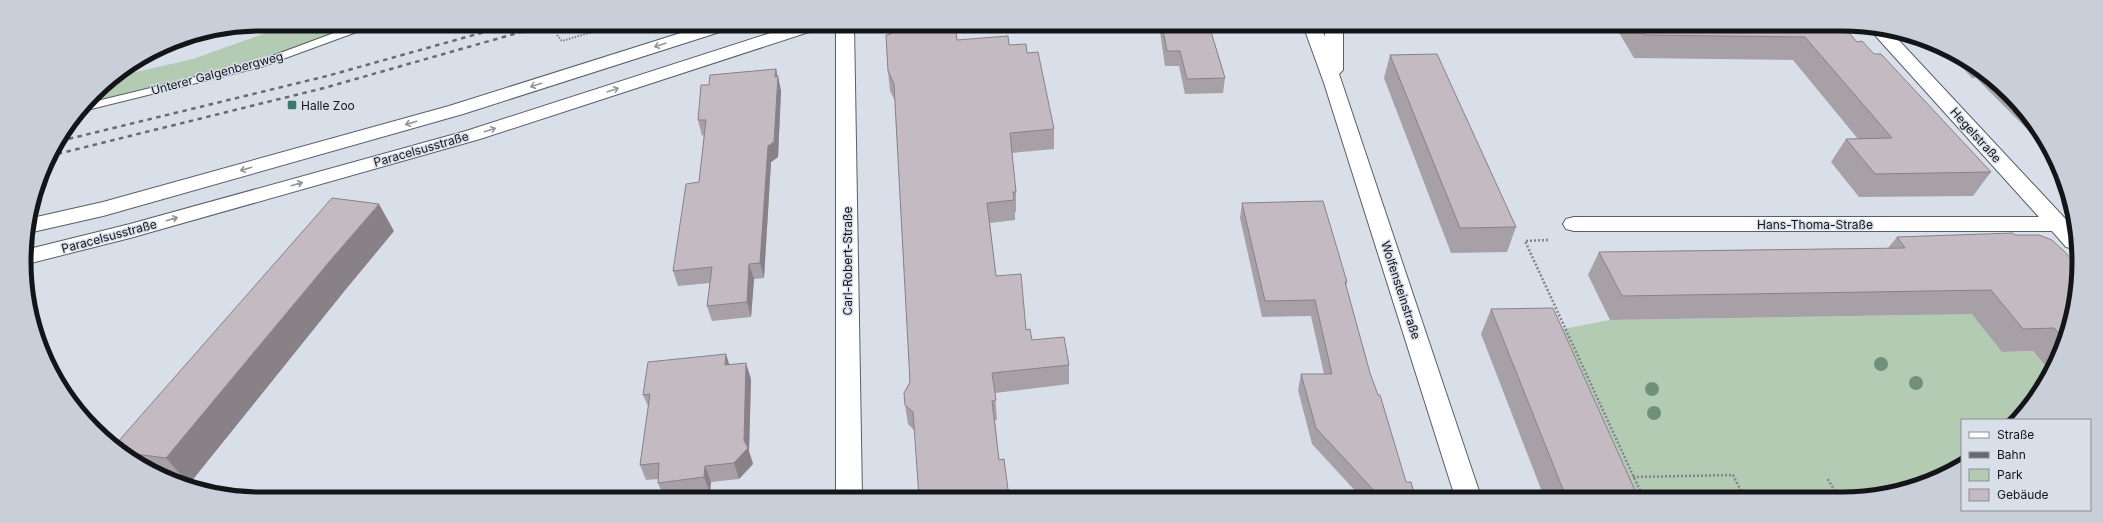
<svg xmlns="http://www.w3.org/2000/svg" width="2103" height="523" viewBox="0 0 2103 523" font-family="Inter,sans-serif">
  <rect width="100%" height="100%" fill="#d8dfe9"/>
  <g fill="#b3cbb3">
    <path d="M291,24H368L258,65L86,107L105,83L114,77L193,59Z"/>
    <path d="M2005,302L1989,335L2002,352L2033,351L2050,373L2016,420H1962V463L1946,475L1872,497H1613L1542,333L1610,320L1918,315Z"/>
  </g>
  <g fill="none" stroke-linecap="round" stroke-linejoin="round">
    <g stroke="#595f68" stroke-width="2">
      <path id="service" d="M358,24H374L373,26L261,67L83,111L89,103L253,63Z"/>
    </g>
    <g stroke="#595f68" stroke-width="2">
      <path id="minor" d="M1871,26L1892,33L2073,227L2074,249L2066,247L2052,231H1574L1566,229L1563,224L1566,219L1574,217H2039L1872,32L1869,28Z"/>
    </g>
    <g stroke="#595f68" stroke-width="2">
      <path id="tertiary" d="M836,25H854L862,497H836Z"/>
    </g>
    <g stroke="#595f68" stroke-width="2">
      <g id="secondary">
        <path d="M706,25H732L729,29L463,114L103,216L28,233L32,218L103,202L449,106Z"/>
        <path d="M795,25H821L818,29L480,139L130,238L27,264L25,250L130,224L466,131Z"/>
        <path d="M1303,25H1321L1325,37V25H1343V70L1339,74L1481,497H1455L1324,83Z"/>
      </g>
    </g>
    <g stroke="#80858c" stroke-width="2" stroke-dasharray="1.5 1.5" stroke-linecap="butt">
      <path d="M557,35L562,41L619,24"/>
      <path d="M44,174L49,170"/>
    </g>
    <g stroke="#80858c" stroke-width="2.5" stroke-dasharray="2 2" stroke-linecap="butt">
      <path d="M1548,240L1525,241L1643,497"/>
      <path d="M1633,477L1733,475L1744,497"/>
      <path d="M1743,494L1835,491L1827,478"/>
    </g>
    <use href="#service" fill="#fff" fill-rule="evenodd"/>
    <use href="#minor" fill="#fff" fill-rule="evenodd"/>
    <use href="#tertiary" fill="#fff" fill-rule="evenodd"/>
    <use href="#secondary" fill="#fff" fill-rule="evenodd"/>
    <g stroke="#676b71" stroke-width="2.5" stroke-dasharray="4.5 4.5" stroke-linecap="butt">
      <path d="M60,141L327,76L513,24"/>
      <path d="M49,156L324,88L549,24"/>
    </g>
  </g>
  <g fill="#71907b">
    <circle cx="1881" cy="364" r="7"/>
    <circle cx="1916" cy="383" r="7"/>
    <circle cx="1652" cy="389" r="7"/>
    <circle cx="1654" cy="413" r="7"/>
  </g>
  <g fill="#a8a0a7">
    <path d="M1159,25H1209L1225,78L1223,93L1185,94L1179,66H1165Z"/>
    <path d="M1615,26H1843L1857,42L1874,54L1991,172L1973,196L1859,197L1831,162L1846,139H1858L1793,60L1634,58Z"/>
    <path d="M957,40L1009,45L1027,53L1054,129V149L1012,153L1016,192V212H1015V220L990,223L996,276L1026,330L1032,340L1069,365V384L995,393L997,420H995L999,460L1009,497L914,430L908,424L905,405L910,382L895,101L890,91L888,71Z"/>
    <path d="M1947,51L1960,56L2030,117L2041,139H2037L1976,78H1972Z"/>
    <path d="M1390,55L1516,227L1507,252L1451,253L1384,78Z"/>
    <path d="M776,69L781,91L778,157L771,162L764,278L754,279L751,317L712,321L707,306L710,283L678,286L673,271L699,182L704,135L702,136L698,120L709,85Z"/>
    <path d="M1242,203L1347,282L1346,286L1370,373L1406,482L1415,497H1326V496H1360L1312,444L1298,390L1301,374H1324L1311,316L1262,317L1240,218Z"/>
    <path d="M394,231L346,289L190,483L143,467L116,444Z"/>
    <path d="M1897,237L2077,293L2054,367L2050,372L2033,351L2002,352L1972,314L1610,320L1588,275L1599,252L1888,248Z"/>
    <path d="M1491,309L1638,497H1544L1481,334Z"/>
    <path d="M730,365L751,379L749,451L753,464L739,479L711,482L710,493L675,497H664L658,483V479L646,480L640,465L648,406L643,395Z"/>
  </g>
  <g fill="#888288">
    <path d="M776,69L778,81V76L781,91L778,157L771,162L764,278L760,263L768,146Z"/>
    <path d="M379,204L394,231L346,289L190,483H188L166,458L329,262Z"/>
    <path d="M749,264L754,279L751,317L747,302Z"/>
    <path d="M726,354L731,370L725,365Z"/>
    <path d="M746,363L751,379L749,451L753,464L739,479L734,463L744,440Z"/>
    <path d="M705,466L711,482L710,493L704,477Z"/>
  </g>
  <g fill="#c3bac2" stroke="#888288">
    <path d="M890,25H955L957,40L1008,36L1009,45L1026,44L1027,53L1038,52L1054,129L1010,133L1016,192H1013L1014,200L987,203L996,276L1021,274L1026,330L1030,329L1032,340L1064,337L1069,365L992,373L996,400L992,401L999,460L1004,459L1009,497H919L913,412L905,405L904,393L910,382L894,84L888,71L886,35L891,34Z"/>
    <path d="M1162,25H1209L1225,78L1187,79L1180,51H1167Z"/>
    <path d="M1638,26H1843L1857,42L1862,41L1874,54H1881L1991,172L1875,174L1846,139L1892,138L1805,37L1644,35Z"/>
    <path d="M1437,54L1516,227L1460,228L1390,55Z"/>
    <path d="M776,69L775,77L778,76L774,142L768,146L760,263L749,264L747,302L707,306L712,267L673,271L686,184L699,182L706,120H698L701,85H709L710,75Z"/>
    <path d="M332,198L379,204L329,262L166,458L127,453L116,444Z"/>
    <path d="M1323,201L1347,282H1345L1370,373L1378,395H1380L1406,482H1411L1415,497H1326V496H1379L1316,428L1301,374H1332L1315,300L1265,301L1242,203Z"/>
    <path d="M2013,233L2015,235H2039L2052,240L2065,252L2075,263L2077,293L2063,338L2054,328L2023,329L1991,290L1622,296L1599,252L1905,248L1897,237Z"/>
    <path d="M1553,308L1638,497H1566L1491,309Z"/>
    <path d="M726,354L725,365L746,363L744,440L748,448L734,463L705,466L704,477L658,483L659,463L640,465L650,394L643,395L648,362Z"/>
  </g>
  <defs><path id="oneway-shaft" d="M-6 0H5M1.5-3L5.5 0L1.5 3" fill="none" stroke-width="1.6" stroke-linecap="round" stroke-linejoin="round"/></defs>
  <g stroke="#959697">
    <use href="#oneway-shaft" transform="translate(660 45) rotate(162)"/>
    <use href="#oneway-shaft" transform="translate(536 85) rotate(162)"/>
    <use href="#oneway-shaft" transform="translate(613 90) rotate(-18)"/>
    <use href="#oneway-shaft" transform="translate(411 123) rotate(164)"/>
    <use href="#oneway-shaft" transform="translate(490 130) rotate(-18)"/>
    <use href="#oneway-shaft" transform="translate(246 169) rotate(164)"/>
    <use href="#oneway-shaft" transform="translate(297 184) rotate(-16)"/>
    <use href="#oneway-shaft" transform="translate(172 219) rotate(-16)"/>
  </g>
  <rect fill="#397c6e" stroke="#d8dfe9" stroke-width="1.5" x="287" y="100" width="10" height="10" rx="2"/>
  <g text-anchor="middle" dominant-baseline="central" stroke-width="3" stroke-linejoin="round" paint-order="stroke">
    <g font-size="12" fill="#131518" stroke="#d8dfe9">
      <text transform="translate(217 73) rotate(-15)">Unterer Galgenbergweg</text>
      <text transform="translate(1976 135) rotate(48)">Hegelstraße</text>
      <text transform="translate(421 149) rotate(-16)">Paracelsusstraße</text>
      <text x="1815" y="224">Hans-Thoma-Straße</text>
      <text transform="translate(109 236) rotate(-15)">Paracelsusstraße</text>
      <text transform="translate(847 261) rotate(-90)">Carl-Robert-Straße</text>
      <text transform="translate(1401 290) rotate(72)">Wolfensteinstraße</text>
    </g>
    <g font-size="12" fill="#131518" stroke="#d8dfe9" text-anchor="start">
      <text x="301" y="105">Halle Zoo</text>
    </g>
  </g>
  <path d="M0 0H2103V523H0ZM261 31H1842A230 230 0 0 1 2072 261V262A230 230 0 0 1 1842 492H261A230 230 0 0 1 31 262V261A230 230 0 0 1 261 31Z" fill="#c8cfd8" fill-rule="evenodd"/>
  <path fill="none" stroke="#131518" stroke-width="5" d="M261 31H1842A230 230 0 0 1 2072 261V262A230 230 0 0 1 1842 492H261A230 230 0 0 1 31 262V261A230 230 0 0 1 261 31Z"/>
  <rect x="1961" y="419" width="130" height="92" fill="#d8dfe9" stroke="#898e95"/>
  <rect x="1969" y="432" width="20" height="6" fill="#ffffff" stroke="#898e95"/>
  <text x="1997" y="439" font-size="12" fill="#131518">Straße</text>
  <rect x="1969" y="452" width="20" height="6" fill="#676b71" stroke="#898e95"/>
  <text x="1997" y="459" font-size="12" fill="#131518">Bahn</text>
  <rect x="1969" y="469" width="20" height="12" fill="#b3cbb3" stroke="#898e95"/>
  <text x="1997" y="479" font-size="12" fill="#131518">Park</text>
  <rect x="1969" y="489" width="20" height="12" fill="#c3bac2" stroke="#898e95"/>
  <text x="1997" y="499" font-size="12" fill="#131518">Gebäude</text>
</svg>
